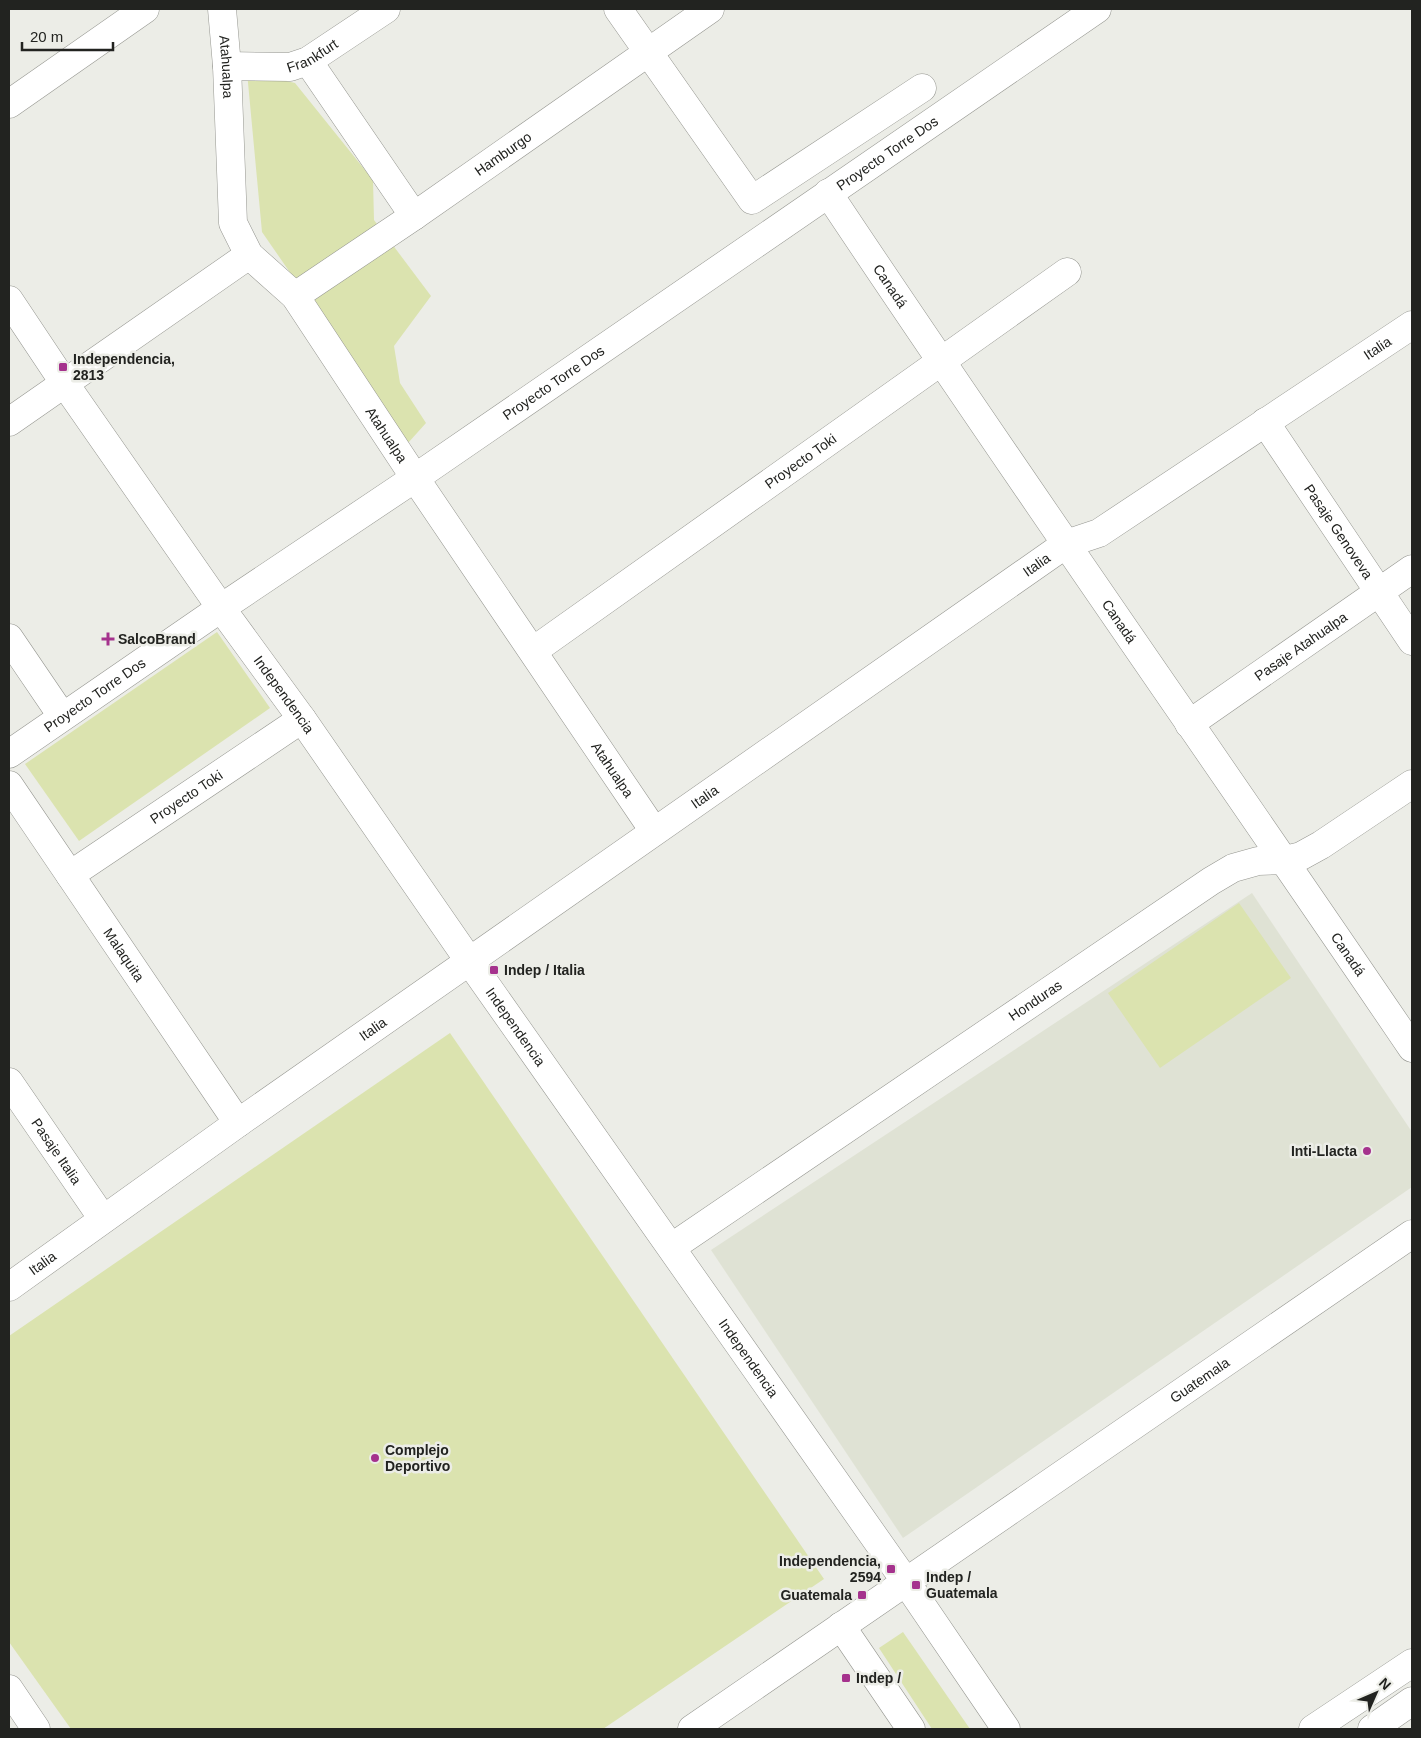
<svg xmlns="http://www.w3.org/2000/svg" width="1421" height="1738" viewBox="0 0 1421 1738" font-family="Helvetica,sans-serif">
  <rect width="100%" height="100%" fill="#ecede7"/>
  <path fill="#dfe2d4" d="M1252,893L1412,1132V1187L903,1538L711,1250Z"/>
  <g fill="#dbe3af">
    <path d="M247,72L295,83L373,180L374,220L431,296L394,346L400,383L426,423L408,443L262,232Z"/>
    <path d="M217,632L270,708L79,841L25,764Z"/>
    <path d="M1239,903L1291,978L1160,1068L1108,993Z"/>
    <path d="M450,1033L824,1579L603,1729H71L9,1642V1336Z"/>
    <path d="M903,1632L970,1729H932L879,1648Z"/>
  </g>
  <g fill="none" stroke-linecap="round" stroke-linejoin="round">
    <g stroke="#959690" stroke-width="29">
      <g id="street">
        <path id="s1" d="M222,9L227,66L233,223L249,255L295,296L415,478L654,831"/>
        <path d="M618,9L752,200L922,88"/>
        <path d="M308,61L414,216"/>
        <path id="s2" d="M227,66L290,67L308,61L386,9"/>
        <path d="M9,104L145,9"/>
        <path id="s3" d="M828,193C1019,480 1218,762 1412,1048"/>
        <path id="s4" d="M295,296L414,216L710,9"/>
        <path id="s5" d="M9,300L65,384L221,608L302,719L470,962L906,1582L1006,1729"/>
        <path d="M9,422L249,255"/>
        <path id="s6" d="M1265,422L1412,641"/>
        <path d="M9,638L62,716"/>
        <path id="s7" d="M533,651L1067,272"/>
        <path id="s8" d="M1189,724L1412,569"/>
        <path id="s9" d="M9,754L221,608L415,478L1097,9"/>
        <path id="s10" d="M9,785L238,1123"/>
        <path id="s11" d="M70,875L302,719"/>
        <path id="s12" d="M9,1082L103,1219"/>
        <path id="s13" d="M672,1247L1211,881L1233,868L1258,861L1285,860L1301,856L1321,845L1412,784"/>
        <path id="s14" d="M9,1287L238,1123L1066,544L1099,533L1412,325"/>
        <path d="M841,1626L911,1729"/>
        <path id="s15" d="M692,1729L1412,1234"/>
      </g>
    </g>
    <g stroke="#959690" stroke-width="29">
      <g id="secondary">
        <path d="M9,1689L36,1729"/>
        <path d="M1313,1729L1412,1663"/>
        <path d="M1372,1729L1412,1701"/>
      </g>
    </g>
    <use href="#street" stroke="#fff" stroke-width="28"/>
    <use href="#secondary" stroke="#fff" stroke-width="28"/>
  </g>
  <g fill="#a5328d" stroke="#ecede7" stroke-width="2">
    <rect x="58" y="362" width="10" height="10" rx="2.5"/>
    <path d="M105.5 631.5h5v5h5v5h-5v5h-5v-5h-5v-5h5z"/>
    <rect x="489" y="965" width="10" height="10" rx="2.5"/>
    <circle cx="1367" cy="1151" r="5"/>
    <circle cx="375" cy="1458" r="5"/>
    <rect x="886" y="1564" width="10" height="10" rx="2.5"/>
    <rect x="911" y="1580" width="10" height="10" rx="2.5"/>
    <rect x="857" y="1590" width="10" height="10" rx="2.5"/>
    <rect x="841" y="1673" width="10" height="10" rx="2.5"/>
  </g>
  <g text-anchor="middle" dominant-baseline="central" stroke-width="5" stroke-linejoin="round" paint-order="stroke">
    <g font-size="14" fill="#222320" stroke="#ecede7">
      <text stroke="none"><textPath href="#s2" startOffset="88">Frankfurt</textPath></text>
      <text stroke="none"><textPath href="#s1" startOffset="58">Atahualpa</textPath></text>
      <text stroke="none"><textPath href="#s4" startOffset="252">Hamburgo</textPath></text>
      <text stroke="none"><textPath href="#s9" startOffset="1064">Proyecto Torre Dos</textPath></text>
      <text stroke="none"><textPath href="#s3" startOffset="112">Canadá</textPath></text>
      <text stroke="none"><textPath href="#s14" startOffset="1661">Italia</textPath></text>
      <text stroke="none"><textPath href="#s9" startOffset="659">Proyecto Torre Dos</textPath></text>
      <text stroke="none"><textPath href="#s1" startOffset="478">Atahualpa</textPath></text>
      <text stroke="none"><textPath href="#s7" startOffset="328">Proyecto Toki</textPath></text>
      <text stroke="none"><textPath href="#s6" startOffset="132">Pasaje Genoveva</textPath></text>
      <text stroke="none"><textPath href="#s14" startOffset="1256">Italia</textPath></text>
      <text stroke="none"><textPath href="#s3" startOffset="518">Canadá</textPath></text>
      <text stroke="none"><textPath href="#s8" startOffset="136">Pasaje Atahualpa</textPath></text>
      <text stroke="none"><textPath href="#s9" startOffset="104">Proyecto Torre Dos</textPath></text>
      <text stroke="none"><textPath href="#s5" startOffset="481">Independencia</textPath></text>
      <text stroke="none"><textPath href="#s1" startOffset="882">Atahualpa</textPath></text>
      <text stroke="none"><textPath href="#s14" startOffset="851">Italia</textPath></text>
      <text stroke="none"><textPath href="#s11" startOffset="140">Proyecto Toki</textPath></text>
      <text stroke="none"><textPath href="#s10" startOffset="205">Malaquita</textPath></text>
      <text stroke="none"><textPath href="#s3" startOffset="922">Canadá</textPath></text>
      <text stroke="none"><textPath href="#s13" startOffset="439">Honduras</textPath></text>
      <text stroke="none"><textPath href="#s5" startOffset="886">Independencia</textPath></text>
      <text stroke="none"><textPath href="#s14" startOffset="446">Italia</textPath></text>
      <text stroke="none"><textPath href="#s12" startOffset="84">Pasaje Italia</textPath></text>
      <text stroke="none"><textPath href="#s14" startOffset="41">Italia</textPath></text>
      <text stroke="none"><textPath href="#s5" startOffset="1291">Independencia</textPath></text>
      <text stroke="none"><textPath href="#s15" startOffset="616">Guatemala</textPath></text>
    </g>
    <g font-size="14" font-weight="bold" fill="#222320" stroke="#ecede7" text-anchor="start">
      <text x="73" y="359">Independencia,<tspan x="73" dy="16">2813</tspan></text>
      <text x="118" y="639">SalcoBrand</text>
      <text x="504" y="970">Indep / Italia</text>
      <text x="1357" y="1151" text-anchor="end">Inti-Llacta</text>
      <text x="385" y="1450">Complejo<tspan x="385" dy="16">Deportivo</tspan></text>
      <text x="881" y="1561" text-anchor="end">Independencia,<tspan x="881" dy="16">2594</tspan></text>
      <text x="926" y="1577">Indep /<tspan x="926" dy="16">Guatemala</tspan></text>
      <text x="852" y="1595" text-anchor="end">Guatemala</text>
      <text x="856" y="1678">Indep /</text>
    </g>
  </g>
  <rect width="1421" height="1738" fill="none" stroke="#222320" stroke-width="20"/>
  <g transform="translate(1376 1693) rotate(45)" stroke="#ecede7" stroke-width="4" paint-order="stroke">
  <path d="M0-4L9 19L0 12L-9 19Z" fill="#222320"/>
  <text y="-8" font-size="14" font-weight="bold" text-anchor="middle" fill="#222320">N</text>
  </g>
  <path d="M22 42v8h91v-8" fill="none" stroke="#222320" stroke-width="2.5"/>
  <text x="30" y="42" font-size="15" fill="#222320" stroke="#ecede7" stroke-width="4" paint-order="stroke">20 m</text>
</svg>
